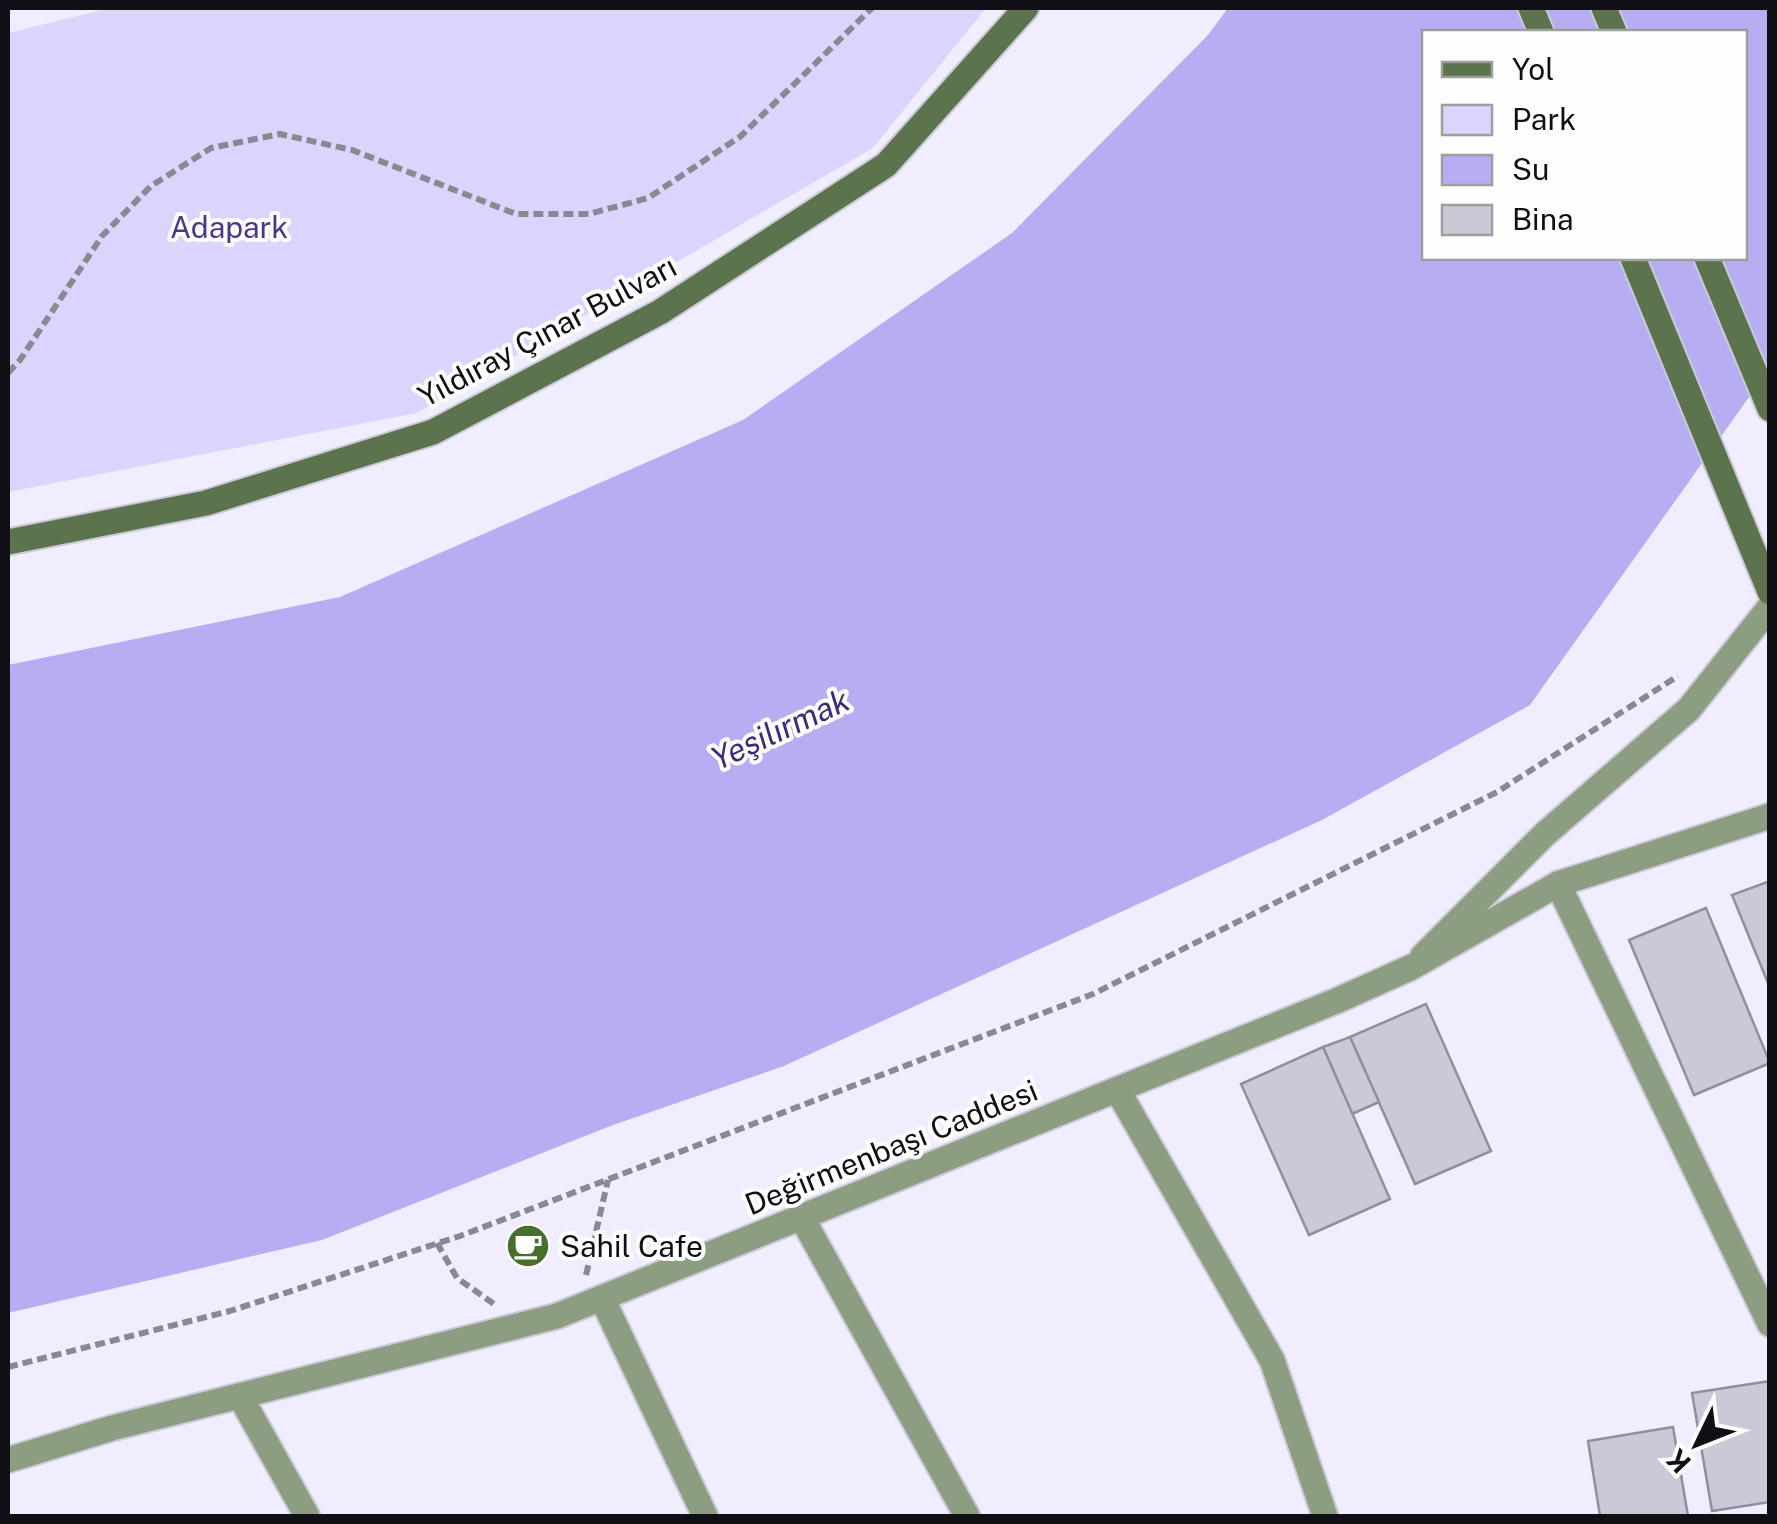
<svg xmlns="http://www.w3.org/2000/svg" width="1777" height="1524" viewBox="0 0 1777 1524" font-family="'Public Sans',sans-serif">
  <rect width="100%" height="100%" fill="#f0eefe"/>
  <path fill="#dad5fd" d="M110,8H986L873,148L417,413L8,492V33Z"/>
  <path fill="#b7adf2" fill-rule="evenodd" d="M1228,8H1769V369L1530,705L1322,820L784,1066L613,1125L322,1240L8,1313V665L340,597L743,420L1012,233L1208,35ZM1424,32H1744V258H1424Z"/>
  <g fill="#cac9d8" stroke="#908f9d" stroke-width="2.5">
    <path d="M1770,881V988L1732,895Z"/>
    <path d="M1706,908L1770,1063L1694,1095L1629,940Z"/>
    <path d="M1426,1004L1491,1151L1415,1184L1350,1037Z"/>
    <path d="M1350,1037L1379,1102L1352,1114L1323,1047Z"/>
    <path d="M1323,1047L1390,1199L1309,1235L1241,1084Z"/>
    <path d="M1770,1381V1502L1712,1511L1692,1393Z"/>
    <path d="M1673,1427L1688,1516H1600L1588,1441Z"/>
  </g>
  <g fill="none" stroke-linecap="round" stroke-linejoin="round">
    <g stroke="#cccad9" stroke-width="29">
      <g id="minor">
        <path d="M1558,884L1770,1324"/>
        <path d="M1423,956L1545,834L1689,709L1770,607"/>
        <path d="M1118,1091L1272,1360L1325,1516"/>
        <path d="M802,1218L967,1516"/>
        <path d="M602,1298L705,1516"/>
        <path d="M240,1396L307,1516"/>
      </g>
    </g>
    <g stroke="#cccad9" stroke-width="29">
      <path id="tertiary" d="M8,1460L112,1428L557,1316L1336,1001L1412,967L1558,884L1770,816"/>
    </g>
    <g stroke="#cccad9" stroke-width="29">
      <g id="secondary">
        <path d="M1531,8L1541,32"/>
        <path d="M1604,8L1614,32"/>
        <path d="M1633,258L1770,592"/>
        <path d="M1707,258L1770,409"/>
        <path d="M8,542L206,503L433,432L660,312L886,165L1026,8"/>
      </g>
    </g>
    <g stroke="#898893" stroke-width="6" stroke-dasharray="10 5" stroke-linecap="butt">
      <path d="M8,373L20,360L102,236L151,186L211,148L280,134L352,150L516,214H589L648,198L741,136L872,8"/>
      <path d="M437,1243L457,1278L494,1304"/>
      <path d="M586,1275L608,1180"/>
      <path d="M8,1367L230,1311L460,1236L1093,994L1497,792L1678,676"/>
    </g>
    <use href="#minor" stroke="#8c9d81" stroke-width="25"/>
    <use href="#tertiary" stroke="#8c9d81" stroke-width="25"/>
    <use href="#secondary" stroke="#5c744d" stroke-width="25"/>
  </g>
  <defs>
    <g id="cafe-disc" transform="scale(2.25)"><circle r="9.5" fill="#486f2a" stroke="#fdfdfd"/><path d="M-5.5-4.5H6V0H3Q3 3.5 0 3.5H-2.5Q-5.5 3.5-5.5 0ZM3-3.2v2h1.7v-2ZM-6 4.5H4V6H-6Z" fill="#fff"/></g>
  </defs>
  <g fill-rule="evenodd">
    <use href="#cafe-disc" x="528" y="1246"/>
  </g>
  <g text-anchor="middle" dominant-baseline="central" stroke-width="8" stroke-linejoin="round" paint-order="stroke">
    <g font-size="30" fill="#4b3888" stroke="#fdfdfd">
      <text x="229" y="227">Adapark</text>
    </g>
    <g font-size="30" fill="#100f15" stroke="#fdfdfd">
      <text transform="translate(547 331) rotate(-28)">Yıldıray Çınar Bulvarı</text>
      <text transform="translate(891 1147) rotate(-22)">Değirmenbaşı Caddesi</text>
    </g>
    <g font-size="30" fill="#100f15" stroke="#fdfdfd" text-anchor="start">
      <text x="560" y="1246">Sahil Cafe</text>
    </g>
    <g font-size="32" font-style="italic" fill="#3f2b79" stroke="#fdfdfd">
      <text transform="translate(780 729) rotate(-25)">Yeşilırmak</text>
    </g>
  </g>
  <rect width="1777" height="1524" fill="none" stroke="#100f15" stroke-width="20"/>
  <rect x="1422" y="30" width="325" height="230" fill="#fdfdfd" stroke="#9e9ea0" stroke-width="2.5"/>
  <rect x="1442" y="62" width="50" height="15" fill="#5c744d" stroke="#9e9ea0" stroke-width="2.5"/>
  <text x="1512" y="80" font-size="30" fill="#100f15">Yol</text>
  <rect x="1442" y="105" width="50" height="30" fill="#dad5fd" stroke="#9e9ea0" stroke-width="2.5"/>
  <text x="1512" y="130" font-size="30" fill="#100f15">Park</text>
  <rect x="1442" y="155" width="50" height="30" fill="#b7adf2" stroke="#9e9ea0" stroke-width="2.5"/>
  <text x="1512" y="180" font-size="30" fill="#100f15">Su</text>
  <rect x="1442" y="205" width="50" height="30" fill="#cac9d8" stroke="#9e9ea0" stroke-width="2.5"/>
  <text x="1512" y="230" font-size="30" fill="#100f15">Bina</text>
  <g transform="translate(1697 1444) rotate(227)" stroke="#fdfdfd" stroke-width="8" paint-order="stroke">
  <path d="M0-8L18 38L0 25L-18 38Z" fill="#100f15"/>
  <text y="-15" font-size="28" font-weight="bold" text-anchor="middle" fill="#100f15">K</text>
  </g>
</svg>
